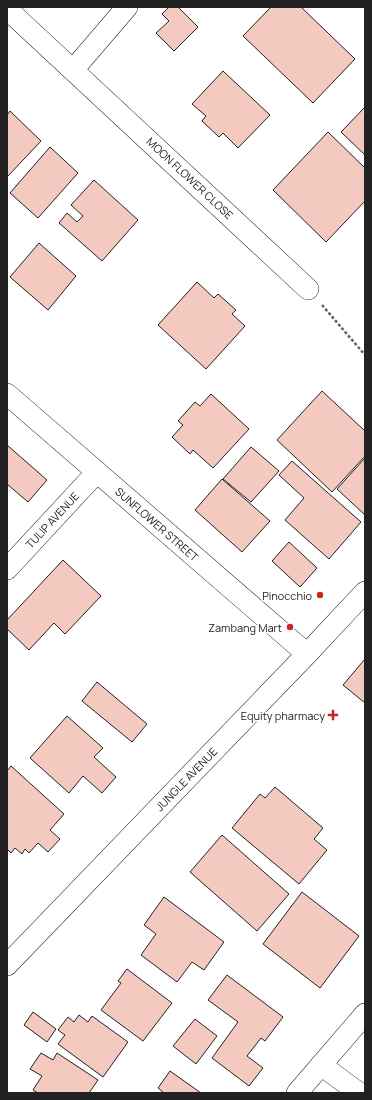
<svg xmlns="http://www.w3.org/2000/svg" width="372" height="1100" viewBox="0 0 372 1100" font-family="Manrope,sans-serif">
  <rect width="100%" height="100%" fill="#fff"/>
  <g fill="#f3c9c0" stroke="#222">
    <path d="M169,7H178L198,27L174,51L156,33L169,21L162,14Z"/>
    <path d="M271,7H301L355,59L313,103L243,36Z"/>
    <path d="M223,71L270,115L238,148L223,133L219,137L202,121L206,116L192,104Z"/>
    <path d="M365,107V155L341,132Z"/>
    <path d="M10,111L41,141L7,177V115Z"/>
    <path d="M328,132L365,168V201L326,242L273,190Z"/>
    <path d="M50,147L78,173L38,218L10,193Z"/>
    <path d="M94,180L138,220L102,261L59,223L67,213L77,222L83,216L71,205Z"/>
    <path d="M39,243L76,276L48,310L10,277Z"/>
    <path d="M197,282L214,298L218,294L236,310L232,314L245,326L206,369L158,325Z"/>
    <path d="M322,391L365,431V456L332,492L277,440Z"/>
    <path d="M211,394L249,429L213,468L193,450L190,454L172,437L183,425L178,421L195,402L200,406Z"/>
    <path d="M7,445L47,480L28,502L7,484Z"/>
    <path d="M251,447L279,471L251,502L223,479Z"/>
    <path d="M365,458V515L337,489Z"/>
    <path d="M292,461L361,522L329,559L285,520L304,498L279,475Z"/>
    <path d="M222,479L270,521L242,552L195,510Z"/>
    <path d="M289,542L317,568L300,587L272,561Z"/>
    <path d="M63,560L101,596L65,634L54,623L29,650L7,629V620Z"/>
    <path d="M365,659V703L343,685Z"/>
    <path d="M97,682L147,724L132,742L82,701Z"/>
    <path d="M67,716L103,748L94,757L116,777L102,793L83,776L69,793L30,758Z"/>
    <path d="M11,766L64,814L50,830L60,839L48,852L38,843L29,853L25,849L22,854L15,848L11,853L7,849V771Z"/>
    <path d="M275,787L323,828L314,839L327,850L299,884L232,828L260,794L265,798Z"/>
    <path d="M222,835L289,894L257,931L190,872Z"/>
    <path d="M302,892L359,936L320,988L263,944Z"/>
    <path d="M164,897L224,942L204,970L192,962L177,982L141,955L156,934L144,925Z"/>
    <path d="M127,969L172,1003L143,1041L101,1010L121,983L118,981Z"/>
    <path d="M227,975L283,1017L265,1041L261,1038L247,1056L263,1068L249,1086L212,1058L238,1022L208,1000Z"/>
    <path d="M33,1012L56,1029L47,1042L24,1025Z"/>
    <path d="M79,1015L88,1022L92,1016L128,1042L103,1077L58,1044L65,1035L58,1030L68,1017L74,1022Z"/>
    <path d="M195,1019L217,1036L196,1064L173,1046Z"/>
    <path d="M41,1053L53,1060L57,1053L98,1080L89,1093H38L33,1090L42,1076L30,1069Z"/>
    <path d="M170,1071L201,1093H164L158,1088Z"/>
  </g>
  <g fill="none" stroke-linecap="round" stroke-linejoin="round">
    <g stroke="#222" stroke-width="22">
      <g id="minor">
        <path d="M7,9L308,289"/>
        <path d="M73,70L127,7"/>
        <path d="M7,394L307,654"/>
        <path d="M7,569L97,472"/>
        <path d="M7,965L307,654L365,592"/>
        <path d="M321,1065L359,1093"/>
        <path d="M297,1093L365,1014"/>
      </g>
    </g>
    <path stroke="#646464" stroke-width="2.5" stroke-dasharray="3 2" stroke-linecap="butt" d="M322,305L365,355"/>
    <use href="#minor" stroke="#fff" stroke-width="21"/>
  </g>
  <g fill="#c62828" stroke="#fff" stroke-width="1.5">
    <circle cx="320" cy="595" r="4"/>
    <circle cx="290" cy="627" r="4"/>
    <path d="M331 709h4v4h4v4h-4v4h-4v-4h-4v-4h4z"/>
  </g>
  <g text-anchor="middle" dominant-baseline="central" stroke-width="3" stroke-linejoin="round" paint-order="stroke">
    <g font-size="11" fill="#222" stroke="#fff">
      <text transform="translate(190 178) rotate(43)">MOON FLOWER CLOSE</text>
      <text transform="translate(52 520) rotate(-47)">TULIP AVENUE</text>
      <text transform="translate(157 524) rotate(41)">SUNFLOWER STREET</text>
      <text transform="translate(186 779) rotate(-46)">JUNGLE AVENUE</text>
    </g>
    <g font-size="11" fill="#222" stroke="#fff" text-anchor="end">
      <text x="312" y="595">Pinocchio</text>
      <text x="282" y="627">Zambang Mart</text>
      <text x="325" y="715">Equity pharmacy</text>
    </g>
  </g>
  <rect width="372" height="1100" fill="none" stroke="#222222" stroke-width="16"/>
</svg>
